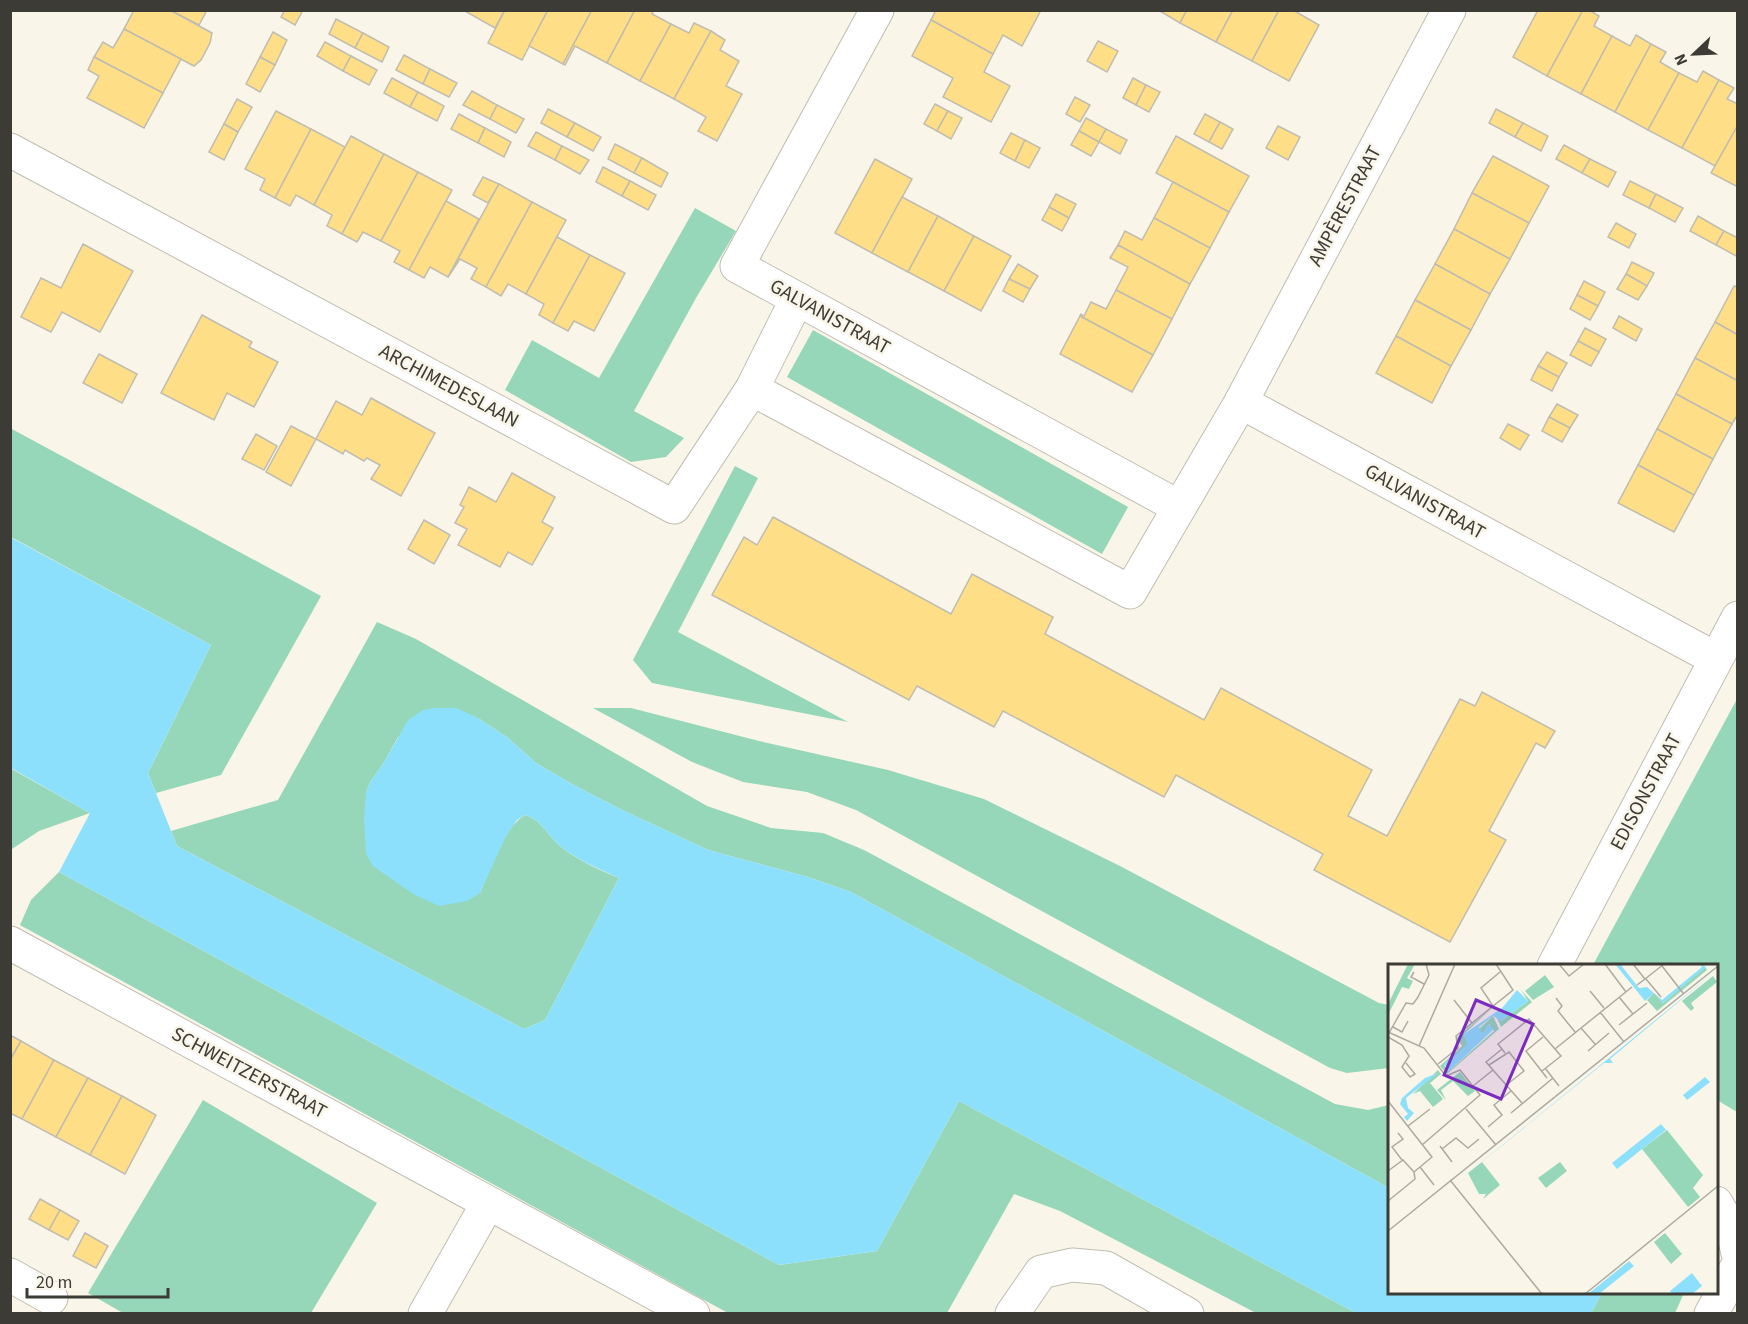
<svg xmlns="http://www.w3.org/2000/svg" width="1748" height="1324" viewBox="0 0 1748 1324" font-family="'Source Sans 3',sans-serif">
  <rect width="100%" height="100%" fill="#f9f5e9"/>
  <g fill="#95d7b8">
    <path d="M695,208L736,231L696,298L634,411L684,438L666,457L631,462L505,390L532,340L599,378Z"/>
    <path d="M813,330L1128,507L1102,554L787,377Z"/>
    <path d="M10,428L321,596L221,775L156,793L148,773L211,645L11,537Z"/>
    <path d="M735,466L758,478L678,632L848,722L652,683L633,660Z"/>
    <path d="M377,622L416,639L707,806L771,828L823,833L864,850L1335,1104L1368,1110L1389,1105V1188L851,892L808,877L708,850L618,808L570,783L536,763L508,738L478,718L398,737L383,764L370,782L366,793V854L480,893C491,869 502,829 525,815C543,820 549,839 564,849C581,862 600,870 619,878L545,1020L524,1029L177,846L171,831L278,800Z"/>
    <path d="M1737,699V1112L1717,1100L1716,966L1593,965Z"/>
    <path d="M593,708H631L759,741L888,770L984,799L1120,866L1379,1003L1389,1005V1068L1347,1073L1330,1068L856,810L807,792L743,782L692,762Z"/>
    <path d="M10,768L90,813L39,831L12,849L11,848Z"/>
    <path d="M59,872L779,1265L877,1251L959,1101L1356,1313H1256L1060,1211L1014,1194L947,1313H728L20,925L31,900Z"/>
    <path d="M203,1100L377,1203L311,1313H123L88,1293Z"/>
    <path d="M1602,1293V1292L1684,1293L1675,1313H1591Z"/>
  </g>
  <path fill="#8de0fc" d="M10,537L211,645L148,773L177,846L524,1029L545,1020L619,878C600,869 581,862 564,849C549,839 543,820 525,815L517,820L506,836L480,893L467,901L439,906L413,894L373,866L366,854L364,818L366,793L370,782L383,764L408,720L423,710L436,708H456L478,718L508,738L536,763L570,783L618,808L708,850L808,877L851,892L1389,1188L1390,1292L1602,1293L1591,1313H1356L959,1101L877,1251L779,1265L59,872L90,813L11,768Z"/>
  <g fill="#fede86" stroke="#c0bcb0" stroke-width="1.5">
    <path d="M134,10H170L212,33L210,43L201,60L194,66L124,29Z"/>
    <path d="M170,10H207L199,25Z"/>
    <path d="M285,10H303L295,25L281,17Z"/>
    <path d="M463,10H505L495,28Z"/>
    <path d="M505,10H548L522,60L488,43Z"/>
    <path d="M548,10H592L563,64L529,46Z"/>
    <path d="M592,10H635L607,63L575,46L565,65L563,64Z"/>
    <path d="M635,10H654L652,14L671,24L640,81L607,63Z"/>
    <path d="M936,10H1041L1022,46L1003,35L993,54L931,20Z"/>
    <path d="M1158,10H1187L1180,23Z"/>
    <path d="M1187,10H1233L1216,42L1180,23Z"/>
    <path d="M1233,10H1279L1252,61L1216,42Z"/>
    <path d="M1279,10H1293L1319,25L1289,81L1252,61Z"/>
    <path d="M1538,10H1583L1547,76L1513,57Z"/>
    <path d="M1583,10H1589L1599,16L1594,26L1612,36L1581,94L1547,76Z"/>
    <path d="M336,19L363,33L355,48L329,34Z"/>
    <path d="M931,20L993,54L984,72L1010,86L991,122L943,97L953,78L912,56Z"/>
    <path d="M694,23L711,31L674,99L640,81L671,24L689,33Z"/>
    <path d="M124,29L181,59L163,93L94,57L103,42L113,48Z"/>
    <path d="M711,31L725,40L720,50L739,61L726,86L742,94L717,141L698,131L706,117L674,99Z"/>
    <path d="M273,32L287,40L275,65L260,57Z"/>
    <path d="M363,33L389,47L382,62L355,48Z"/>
    <path d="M1636,35L1651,44L1615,112L1581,94L1612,36L1630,46Z"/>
    <path d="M1098,41L1118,51L1107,72L1087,61Z"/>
    <path d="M325,42L351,56L343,71L317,56Z"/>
    <path d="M1651,44L1666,52L1660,62L1679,73L1648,130L1615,112Z"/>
    <path d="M404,55L430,69L423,84L396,70Z"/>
    <path d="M351,56L377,70L369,85L343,71Z"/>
    <path d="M94,57L163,93L144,128L87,98L99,76L88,70Z"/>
    <path d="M260,57L275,65L260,92L246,84Z"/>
    <path d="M430,69L457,83L449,97L423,84Z"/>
    <path d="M1703,71L1719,80L1682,148L1648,130L1679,73L1697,82Z"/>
    <path d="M392,78L418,92L410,107L384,93Z"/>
    <path d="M1133,78L1146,85L1136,105L1123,98Z"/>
    <path d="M1719,80L1734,88L1727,99L1738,104V125L1715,166L1682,148Z"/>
    <path d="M1146,85L1160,92L1149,112L1136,105Z"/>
    <path d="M472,91L497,105L490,119L463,105Z"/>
    <path d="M418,92L444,106L437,121L410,107Z"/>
    <path d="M1075,97L1090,105L1080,122L1066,114Z"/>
    <path d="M237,99L252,107L238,132L224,124Z"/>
    <path d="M935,104L948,111L937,131L924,124Z"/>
    <path d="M497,105L524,119L516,133L490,119Z"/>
    <path d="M548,109L575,123L567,137L541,123Z"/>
    <path d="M1496,109L1523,123L1515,137L1489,123Z"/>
    <path d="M276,111L311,129L275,198L260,190L265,179L245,169Z"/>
    <path d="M948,111L962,118L951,139L937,131Z"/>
    <path d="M459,114L485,128L478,143L451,129Z"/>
    <path d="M1205,114L1220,122L1209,142L1194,134Z"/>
    <path d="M1086,118L1106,129L1099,142L1079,131Z"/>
    <path d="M1220,122L1233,129L1222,149L1209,142Z"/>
    <path d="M575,123L601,137L593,151L567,137Z"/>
    <path d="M1523,123L1548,136L1541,151L1515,137Z"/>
    <path d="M224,124L238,132L224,160L209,152Z"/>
    <path d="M1738,125V187L1711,173Z"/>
    <path d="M1278,126L1300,137L1288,160L1266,148Z"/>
    <path d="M485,128L511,142L504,157L478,143Z"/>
    <path d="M311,129L345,147L314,205L296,195L290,206L275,198Z"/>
    <path d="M1106,129L1127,140L1120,154L1099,142Z"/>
    <path d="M1079,131L1099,142L1091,156L1071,145Z"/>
    <path d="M536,132L562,146L555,160L528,146Z"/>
    <path d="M1011,133L1025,140L1015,161L1000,153Z"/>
    <path d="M351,136L384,154L342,234L327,226L332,215L314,205Z"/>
    <path d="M1176,136L1249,176L1229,212L1156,173Z"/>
    <path d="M1025,140L1040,148L1029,168L1015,161Z"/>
    <path d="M615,144L642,158L634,173L608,159Z"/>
    <path d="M1564,145L1590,159L1582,173L1556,159Z"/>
    <path d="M562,146L589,160L580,174L555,160Z"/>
    <path d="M384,154L418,172L381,241L363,232L357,242L342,234Z"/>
    <path d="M1493,156L1549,186L1529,223L1472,193Z"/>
    <path d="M642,158L668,173L661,187L634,173Z"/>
    <path d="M875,159L912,179L872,253L835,233Z"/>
    <path d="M1590,159L1616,172L1608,187L1582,173Z"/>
    <path d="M603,167L630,181L622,196L596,182Z"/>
    <path d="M418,172L452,190L409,270L394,262L400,251L381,241Z"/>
    <path d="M483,177L499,184L488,203L473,195Z"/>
    <path d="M630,181L656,195L648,210L622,196Z"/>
    <path d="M1630,181L1656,194L1649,208L1623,195Z"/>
    <path d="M1173,182L1229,212L1210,248L1154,218Z"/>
    <path d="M499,184L532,202L486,287L471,279L477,268L460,259L448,277Z"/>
    <path d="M1472,193L1529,223L1510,259L1454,229Z"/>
    <path d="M1056,194L1076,204L1069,218L1049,207Z"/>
    <path d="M1656,194L1683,208L1675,222L1649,208Z"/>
    <path d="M902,197L938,216L908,272L872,253Z"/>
    <path d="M446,201L479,219L448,277L430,267L424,278L409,270Z"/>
    <path d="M532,202L566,220L526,294L508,284L501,296L486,287Z"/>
    <path d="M1049,207L1069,218L1062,231L1042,220Z"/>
    <path d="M938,216L974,236L944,291L908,272Z"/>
    <path d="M1698,216L1724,231L1716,245L1690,231Z"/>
    <path d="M1154,218L1210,248L1190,284L1118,245L1125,231L1142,240Z"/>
    <path d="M1616,223L1636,234L1629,248L1608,237Z"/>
    <path d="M1454,229L1510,259L1490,294L1435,264Z"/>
    <path d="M1724,231L1738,238V257L1716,245Z"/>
    <path d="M974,236L1011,256L981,311L944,291Z"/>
    <path d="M557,237L590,255L553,323L539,315L544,304L526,294Z"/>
    <path d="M83,244L133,271L100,332L62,312L51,332L21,317L41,278L61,288Z"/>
    <path d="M1118,245L1190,284L1172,319L1116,290L1128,267L1110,258Z"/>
    <path d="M590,255L625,273L594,331L574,321L568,331L553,323Z"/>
    <path d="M1632,262L1654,273L1647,286L1626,274Z"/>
    <path d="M1018,264L1038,276L1030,289L1009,279Z"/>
    <path d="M1435,264L1490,294L1471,330L1415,300Z"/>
    <path d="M1626,274L1647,286L1638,300L1617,289Z"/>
    <path d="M1009,279L1030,289L1023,302L1003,291Z"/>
    <path d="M1584,281L1605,292L1598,306L1577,295Z"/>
    <path d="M1734,286L1738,287V335L1715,322Z"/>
    <path d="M1116,290L1172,319L1153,355L1080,316L1081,314L1084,316L1091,302L1106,309Z"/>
    <path d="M1577,295L1598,306L1590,320L1570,309Z"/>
    <path d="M1415,300L1471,330L1451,366L1396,336Z"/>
    <path d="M202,315L252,342L249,347L278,362L254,407L227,393L214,420L161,393Z"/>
    <path d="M1080,316L1153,355L1132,392L1060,354Z"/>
    <path d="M1619,316L1642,329L1636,341L1613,328Z"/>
    <path d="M1715,322L1738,335V381L1695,358Z"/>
    <path d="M1585,328L1606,339L1599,352L1578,341Z"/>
    <path d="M1396,336L1451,366L1432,403L1376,373Z"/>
    <path d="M1578,341L1599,352L1591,366L1570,355Z"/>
    <path d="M1547,352L1567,363L1559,377L1538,366Z"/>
    <path d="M99,354L137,374L122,403L83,383Z"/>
    <path d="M1695,358L1738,381V414L1732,424L1676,394Z"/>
    <path d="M1538,366L1559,377L1552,391L1531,380Z"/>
    <path d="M1676,394L1732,424L1713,459L1657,429Z"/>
    <path d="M371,398L435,433L401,496L371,479L380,465L367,458L364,461L345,450L343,454L316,439L336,401L362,415Z"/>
    <path d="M1557,404L1578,415L1570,428L1549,417Z"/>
    <path d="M1549,417L1570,428L1562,442L1542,431Z"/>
    <path d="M1508,424L1529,435L1520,450L1500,438Z"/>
    <path d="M291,426L316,439L291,486L266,472Z"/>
    <path d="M1657,429L1713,459L1694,495L1638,465Z"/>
    <path d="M256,434L277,446L264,470L242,459Z"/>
    <path d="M1638,465L1694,495L1674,532L1618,503Z"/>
    <path d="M512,473L555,497L542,522L553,528L532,565L508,552L500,567L458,545L467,529L455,523L464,507L460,505L469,487L496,502Z"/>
    <path d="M773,517L951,614L972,574L1053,617L1045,634L1204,720L1221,688L1372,770L1348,816L1387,836L1460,699L1475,706L1482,692L1555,731L1545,748L1536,743L1489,831L1506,840L1450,942L1314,870L1323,854L1176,775L1164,797L1003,711L994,727L917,686L909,700L712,595L744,537L757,545Z"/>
    <path d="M424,520L450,535L434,564L408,549Z"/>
    <path d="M10,1035L21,1041L10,1060Z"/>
    <path d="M21,1041L54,1060L22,1119L10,1113V1060Z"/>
    <path d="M54,1060L88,1078L56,1137L22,1119Z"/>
    <path d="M88,1078L122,1096L90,1155L56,1137Z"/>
    <path d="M122,1096L156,1115L125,1174L90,1155Z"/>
    <path d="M40,1199L60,1210L49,1230L29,1219Z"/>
    <path d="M60,1210L79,1221L68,1240L49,1230Z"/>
    <path d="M85,1233L108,1246L96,1268L73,1256Z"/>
  </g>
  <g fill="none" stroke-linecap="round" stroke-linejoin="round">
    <g stroke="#c1bdb2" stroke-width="35">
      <g id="minor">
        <path d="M877,10L737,266L1179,507"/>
        <path d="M10,150L674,507L752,389L797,299"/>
        <path d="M752,389L1130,592L1241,402L1716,659"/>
        <path d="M1241,402L1449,10"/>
        <path d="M10,943L693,1314"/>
        <path d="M1554,966L1738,618"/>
        <path d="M1716,1203L1733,1232L1738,1253"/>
        <path d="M10,1275L51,1298"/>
        <path d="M425,1314L488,1203"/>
        <path d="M1012,1314L1041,1272L1072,1265L1106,1268L1187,1314"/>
        <path d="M1711,1314L1738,1265"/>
      </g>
    </g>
    <use href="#minor" stroke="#fff" stroke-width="33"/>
  </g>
  <g text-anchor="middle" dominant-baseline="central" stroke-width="5" stroke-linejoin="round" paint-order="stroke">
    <g font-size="20" fill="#3c3b36" stroke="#f9f5e9">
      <text transform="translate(1345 206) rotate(-62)">AMPÈRESTRAAT</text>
      <text transform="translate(830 317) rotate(29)">GALVANISTRAAT</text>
      <text transform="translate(449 386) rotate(28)">ARCHIMEDESLAAN</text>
      <text transform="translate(1425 502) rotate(29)">GALVANISTRAAT</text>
      <text transform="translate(1646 792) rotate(-62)">EDISONSTRAAT</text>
      <text transform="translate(249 1073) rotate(28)">SCHWEITZERSTRAAT</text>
    </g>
  </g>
  <g transform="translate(1388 964)">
    <rect width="330" height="330" fill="#f9f5e9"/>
    <path d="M20,0H27L19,14L25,17L21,25L14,23L0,51V40ZM317,3L319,6L269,47L259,36L266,29L275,39ZM157,11L166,23L145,36L137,27ZM325,12L329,18L303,39L306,44L303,47L294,37ZM133,26L144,38L113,63L108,52L113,57L140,37ZM104,44L76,70L80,81L56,101L61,107L106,67L101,60L95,70L91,65L105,52L111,65L59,110L52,102L74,82L68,74ZM50,106L53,110L42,119L55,135L45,143L32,127L25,130ZM72,108L87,127L80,132L65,117L53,126L58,136L49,126ZM279,166L315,211L305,224L312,233L300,243L254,185ZM94,198L112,221L95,235L98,230H91L80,209ZM172,198L179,207L158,224L150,214ZM277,269L294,290L283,300L266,278Z" fill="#95d7b8"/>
    <path d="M227,0H232L251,24L259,23L274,36L314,3L312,0L318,3L275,39L266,29L257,37ZM330,5L222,95L225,99H216L68,219ZM129,26L140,37L113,57L105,52L91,63L95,70L100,60L106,65L61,107L56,100L79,81L76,70L114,44ZM50,109L18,134L20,144L26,149L19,157L16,153L20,150L12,140L14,134L37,114ZM317,113L322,118L299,136L295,131ZM273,160L278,166L229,205L224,199ZM241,297L246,302L211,330H200ZM304,309L314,322L304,330H284L282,327Z" fill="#8de0fc"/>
    <path fill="none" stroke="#adaba1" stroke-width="1.5" d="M171,0L181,12L196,0M217,0L238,28M245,0L257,15L249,21M274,2L295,29M26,8L23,13L36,20M257,15L276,0M258,15L273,33M202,27L216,44M231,33L245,50M168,34L174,42L170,47L187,68M66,36L84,59M105,42L93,24L112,8M212,48L236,78M231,61L259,39M5,63L14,68L20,57M193,64L207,80M0,68L36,84L58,112L72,106L92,131L34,181M1,69L18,39L25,40L30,33L41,11L38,0M0,73L14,81L21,92L14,103L22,113L27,110L18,99M155,73L138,87L159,114M31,82L67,0M167,85L244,23M200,87L221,69M117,89L110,80L141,55L173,92L154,107M50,100L70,84L68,72L125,26L108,0M101,101L121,88L136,107L117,122M157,104L171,122M105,106L134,139M85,122L105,106L98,98L114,85M0,137L44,193L26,208L27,215L0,237M78,145L108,181M123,149L165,114M20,162L42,145M100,163L114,151L106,141L123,127M10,169L15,175L4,183L14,196M52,182L64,198M54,185L68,174L80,184L91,175M32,203L46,221M0,207L15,196L26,208M62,216L154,330M0,267L330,2M197,330L330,222"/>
    <path fill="#7b2cbf" fill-opacity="0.15" stroke="#7b2cbf" stroke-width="3" d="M88,36L145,60L113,135L56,111Z"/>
    <rect width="330" height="330" fill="none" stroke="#3c3b36" stroke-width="3"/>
  </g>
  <rect width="1748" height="1324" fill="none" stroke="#3c3b36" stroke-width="24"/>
  <g transform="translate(1694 54) rotate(247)" stroke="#f9f5e9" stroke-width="4.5" paint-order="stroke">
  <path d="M0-4.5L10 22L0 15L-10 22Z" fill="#3c3b36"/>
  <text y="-9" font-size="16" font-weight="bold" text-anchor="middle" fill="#3c3b36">N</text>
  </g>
  <path d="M27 1288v9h141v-9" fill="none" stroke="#3c3b36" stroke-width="3"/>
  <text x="36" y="1288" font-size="18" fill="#3c3b36" stroke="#f9f5e9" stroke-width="4.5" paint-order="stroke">20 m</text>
</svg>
